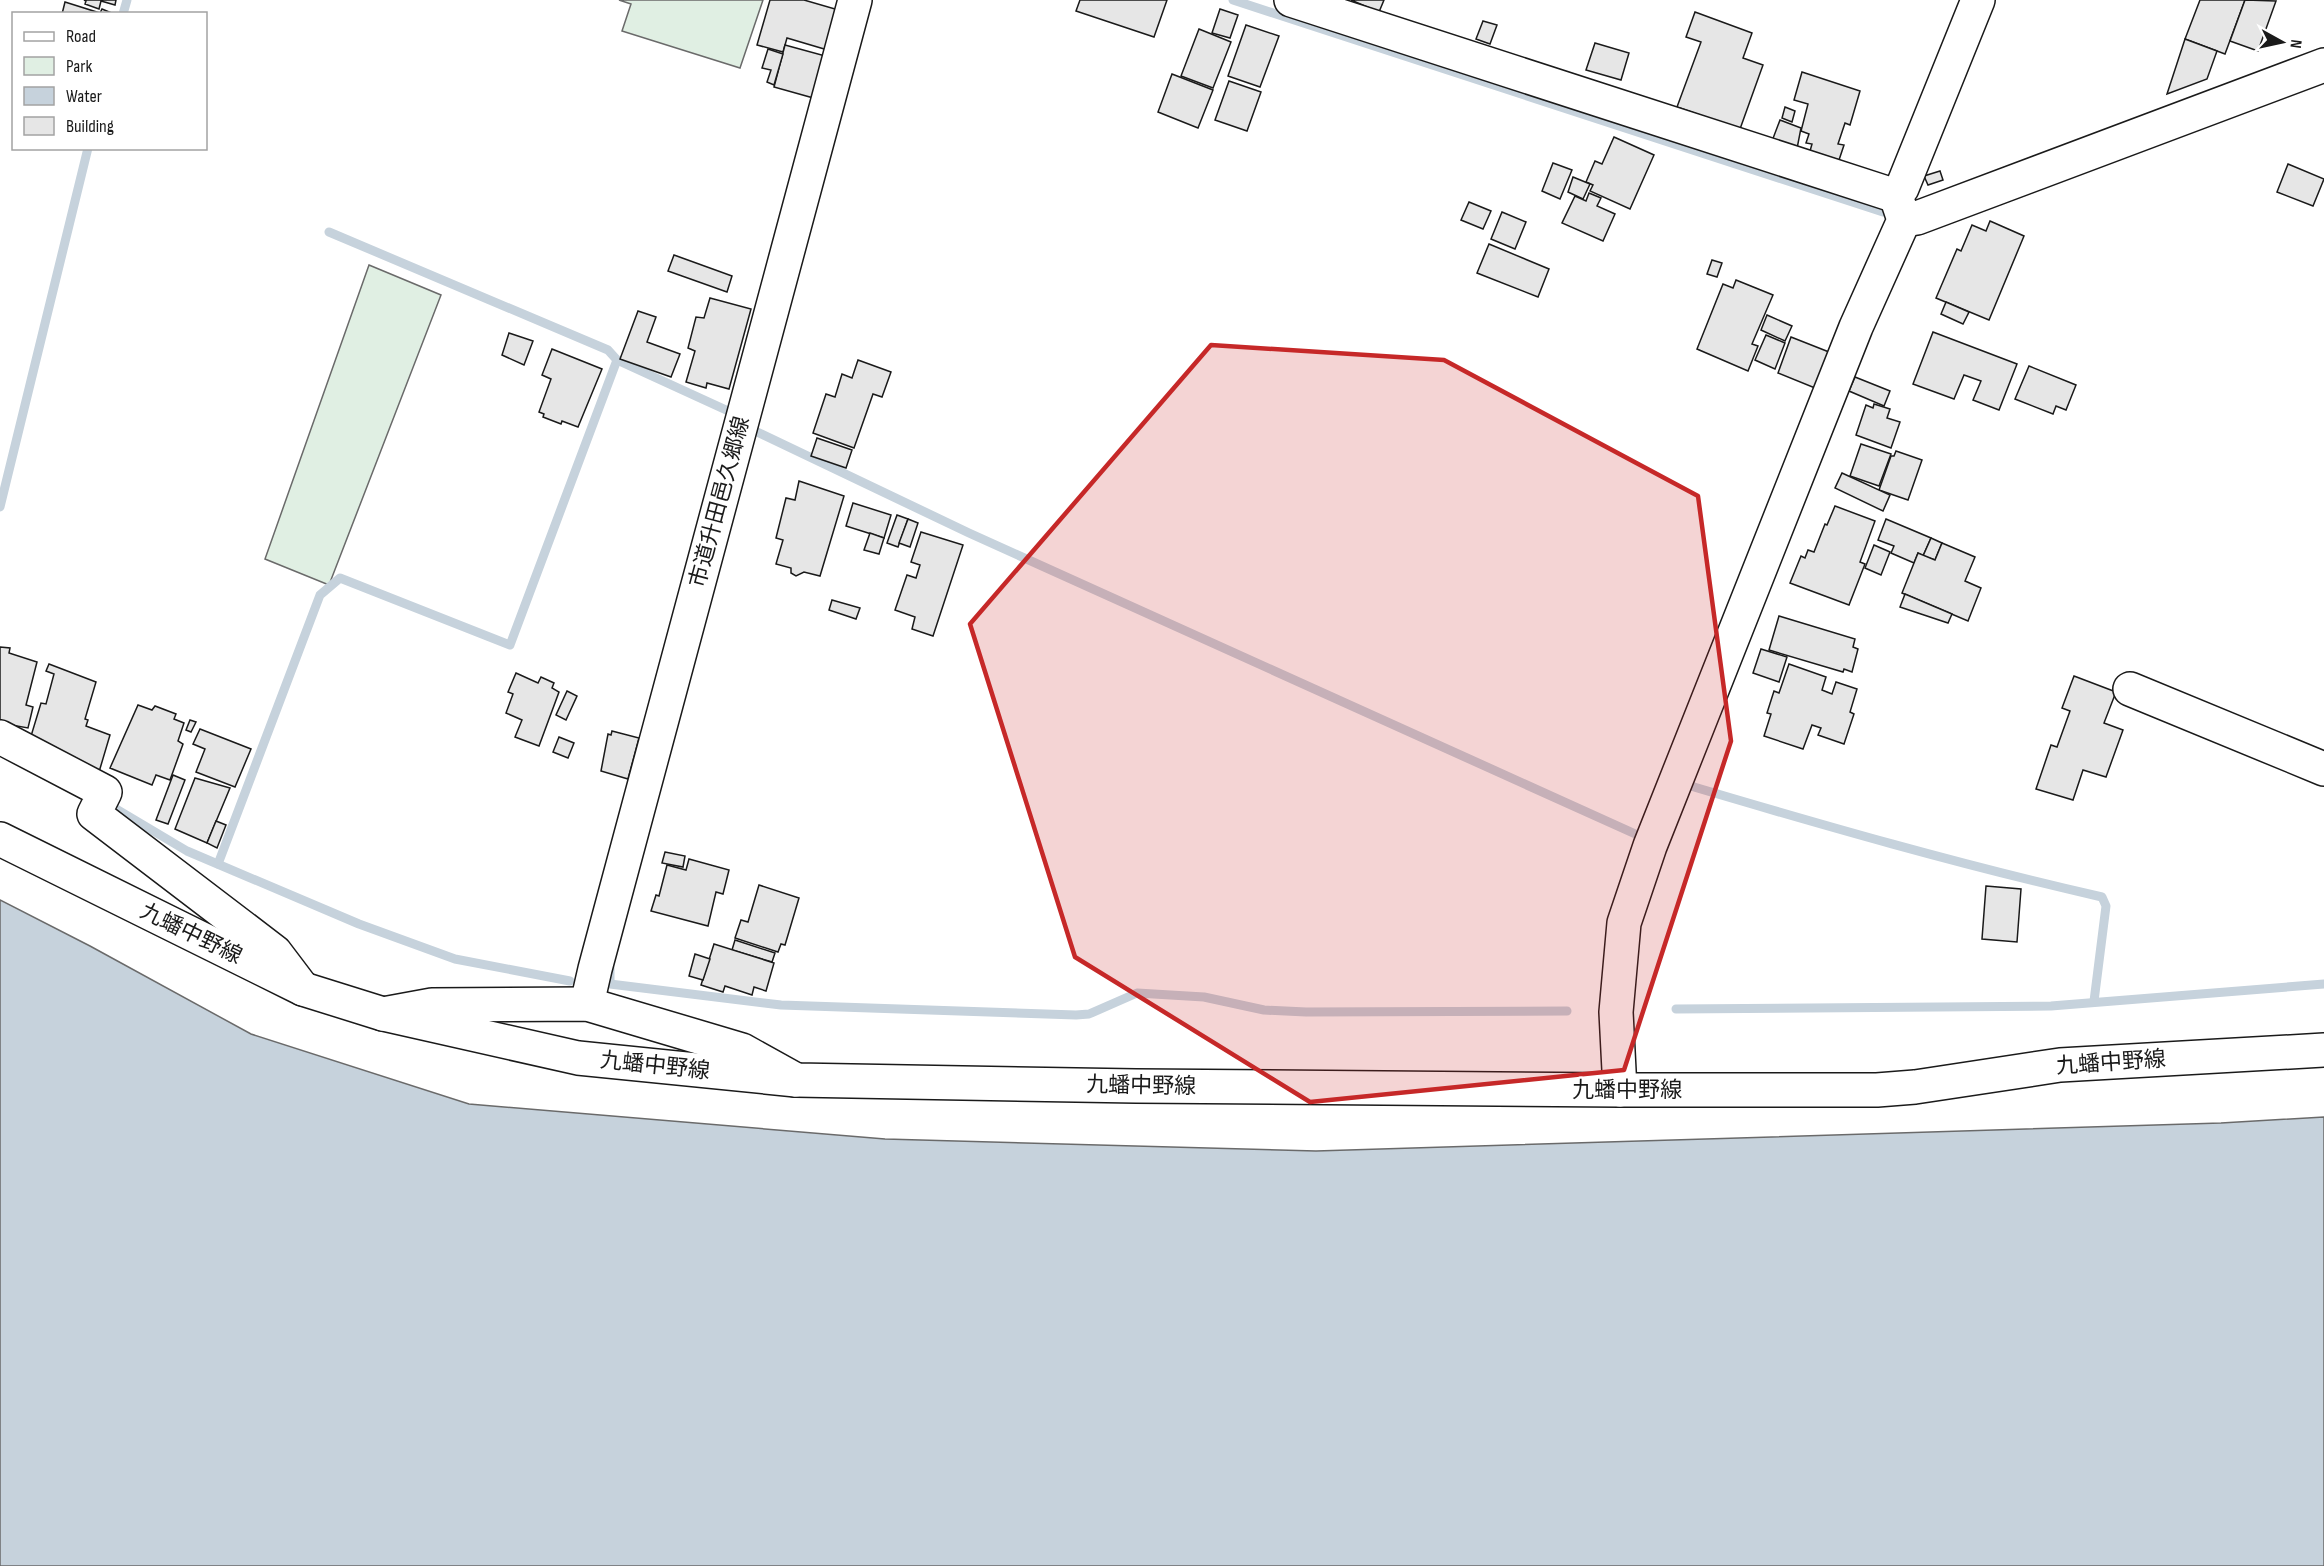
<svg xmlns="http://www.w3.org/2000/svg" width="2324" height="1566" viewBox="0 0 2324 1566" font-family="'Sofia Sans Condensed','Noto Sans JP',sans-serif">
  <rect width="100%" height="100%" fill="#fff"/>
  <g fill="#e0efe3" stroke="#6a6a6a" stroke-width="1.5">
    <path d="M619,0H763L740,68L622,31L631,4Z"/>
    <path d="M369,265L441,295L329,585L265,559Z"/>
  </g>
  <path fill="#c6d2dc" stroke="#6a6a6a" stroke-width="1.5" d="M0,900L90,946L251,1034L469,1104L885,1139L1316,1151L2221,1123L2324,1117V1566H0Z"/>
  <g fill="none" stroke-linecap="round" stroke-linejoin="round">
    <g stroke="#c6d2dc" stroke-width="9">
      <path d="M1233,0L1883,212"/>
      <path d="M123,14L127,0"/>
      <path d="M329,232L608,350L617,360L737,415"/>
      <path d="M753,430L969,533L1642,837L1644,831"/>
      <path d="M0,507L88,148"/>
      <path d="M1684,784C1822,825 1961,865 2102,897L2106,906L2094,1001"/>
      <path d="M113,807L187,851L359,924L455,959L570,981"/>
      <path d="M218,864L320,595L340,578L510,645L617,360"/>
      <path d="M610,968V984L781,1005L1076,1015L1089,1014L1137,993L1204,997L1264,1010L1306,1012L1567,1011"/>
      <path d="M1676,1009L2051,1006L2324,984"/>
    </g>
  </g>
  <g fill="#e6e6e6" stroke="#1a1a1a" stroke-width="1.5">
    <path d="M84,0H116L115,5L101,1L99,9L85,4L86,1Z"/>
    <path d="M770,0H804L842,11L831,51L787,38L783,52L757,45Z"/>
    <path d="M1080,0H1167L1154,37L1076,11Z"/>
    <path d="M1351,0H1384L1379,12Z"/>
    <path d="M2200,0H2245L2225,54L2185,39Z"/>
    <path d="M2245,0L2276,1L2258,51L2230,41Z"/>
    <path d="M65,2L100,13L102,9L114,14H62Z"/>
    <path d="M1220,9L1238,15L1230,38L1212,33Z"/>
    <path d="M1695,12L1752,33L1743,58L1763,65L1740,129L1677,107L1701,42L1686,37Z"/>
    <path d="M1483,21L1497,25L1490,44L1476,39Z"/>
    <path d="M1246,25L1279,36L1260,87L1228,76Z"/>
    <path d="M1199,29L1231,42L1213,88L1181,76Z"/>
    <path d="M2185,39L2217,51L2207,79L2167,94Z"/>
    <path d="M1595,43L1629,53L1621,80L1586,70Z"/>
    <path d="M785,45L829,57L817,99L774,87Z"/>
    <path d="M768,49L783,54L774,85L767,82L771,70L762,68Z"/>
    <path d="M1802,72L1860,91L1850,125L1845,123L1838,144L1844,145L1839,160L1810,151L1812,144L1806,143L1809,134L1801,131L1808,104L1794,100Z"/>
    <path d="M1172,74L1213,90L1198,128L1158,112Z"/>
    <path d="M1229,81L1261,92L1247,131L1215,120Z"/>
    <path d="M1785,107L1795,111L1792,122L1782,118Z"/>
    <path d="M1780,120L1801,128L1795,159L1769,149Z"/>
    <path d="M1614,137L1654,155L1630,209L1590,191L1593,185L1586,182L1595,161L1602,164Z"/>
    <path d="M1553,163L1572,170L1560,199L1542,191Z"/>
    <path d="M2288,164L2324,179L2313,206L2277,192Z"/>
    <path d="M1940,171L1943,180L1928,185L1924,176Z"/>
    <path d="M1573,177L1590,184L1583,199L1568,192Z"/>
    <path d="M1589,193L1601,198L1597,206L1615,214L1603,241L1562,223L1575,196L1586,201Z"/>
    <path d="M1469,202L1491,211L1483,229L1461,220Z"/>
    <path d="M1502,212L1526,222L1515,249L1491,239Z"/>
    <path d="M1990,221L2024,236L1989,320L1936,298L1957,249L1961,251L1972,225L1986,231Z"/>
    <path d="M1489,244L1549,269L1538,297L1477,273Z"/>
    <path d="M674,255L732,276L727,292L668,271Z"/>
    <path d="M1712,260L1722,263L1717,277L1707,274Z"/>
    <path d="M1736,280L1773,295L1752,344L1758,346L1748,371L1697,349L1723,284L1733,288Z"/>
    <path d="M710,298L751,309L729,389L707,383L706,388L686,382L695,351L688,348L696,317L704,318Z"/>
    <path d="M1946,302L1969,312L1963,324L1941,314Z"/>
    <path d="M638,311L656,317L647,342L680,354L671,377L620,359Z"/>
    <path d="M1767,315L1792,326L1785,341L1761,330Z"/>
    <path d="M1933,332L2017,364L1999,410L1973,400L1981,381L1964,375L1954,399L1913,384Z"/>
    <path d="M509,333L533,341L524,365L502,355Z"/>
    <path d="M1766,335L1785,343L1775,369L1755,360Z"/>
    <path d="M1791,337L1829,352L1815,388L1778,373Z"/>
    <path d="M552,349L602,369L578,427L562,421L561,424L543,417L544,414L539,412L551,379L542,375Z"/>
    <path d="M858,360L891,372L882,397L873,394L854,448L813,433L826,394L835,397L842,374L852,378Z"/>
    <path d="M2029,366L2076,385L2066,410L2056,406L2053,414L2015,399Z"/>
    <path d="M1855,377L1890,391L1884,406L1849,391Z"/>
    <path d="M1874,404L1890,409L1887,418L1900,422L1891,448L1856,435L1866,405L1873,408Z"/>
    <path d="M817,438L852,450L846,468L811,456Z"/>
    <path d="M1861,444L1891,454L1879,486L1850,476Z"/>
    <path d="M1896,451L1922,460L1908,500L1879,490L1891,456H1894Z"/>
    <path d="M1842,473L1890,495L1883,511L1835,488Z"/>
    <path d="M799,481L844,496L820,576L804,572L796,576L791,573V568L776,564L783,540L776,538L786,498L795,500Z"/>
    <path d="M853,503L891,515L884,538L846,526Z"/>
    <path d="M1835,506L1875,521L1860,562L1865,564L1849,605L1790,583L1801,556L1805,558L1808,550L1814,552L1825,524L1827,525Z"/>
    <path d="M897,515L908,519L898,547L887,543Z"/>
    <path d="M908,519L918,523L910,547L899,543Z"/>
    <path d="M1886,519L1931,538L1923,556L1918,553L1914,563L1891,553L1894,546L1878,540Z"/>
    <path d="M921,532L963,545L933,636L912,629L915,617L895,610L907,575L916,578L920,565L911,562Z"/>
    <path d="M870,533L884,538L879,554L864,550Z"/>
    <path d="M1931,538L1942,543L1935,560L1923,556Z"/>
    <path d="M1942,543L1975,557L1965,581L1981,588L1968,621L1902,593L1918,553L1935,560Z"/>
    <path d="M1874,545L1890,552L1881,575L1865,568Z"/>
    <path d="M1905,594L1952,614L1948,623L1900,607Z"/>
    <path d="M832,600L860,608L856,619L829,610Z"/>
    <path d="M1779,616L1855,639L1853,647L1858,649L1852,672L1844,669L1843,672L1769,650Z"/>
    <path d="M0,647L10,648L9,653L37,662L26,705L33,707L28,728L0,723Z"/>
    <path d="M1761,649L1787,657L1779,682L1753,673Z"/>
    <path d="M49,664L96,682L85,719L88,720L86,726L110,735L99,772L28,746L41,703L46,704L54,674L46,671Z"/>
    <path d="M1789,664L1826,677L1822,690L1832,694L1836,682L1857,689L1850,712L1854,714L1844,744L1818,735L1821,728L1812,725L1803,749L1764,736L1771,714L1767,713L1774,691L1779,693Z"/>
    <path d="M516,673L538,683L541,677L554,683L552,688L559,692L539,746L515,737L522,720L506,713L513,694L508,692Z"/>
    <path d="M2074,676L2116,692L2104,723L2123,730L2106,777L2083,770L2073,800L2036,789L2051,745L2057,747L2070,711L2062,708Z"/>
    <path d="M567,691L577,696L566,720L556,715Z"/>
    <path d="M138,705L152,710L155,706L176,714L174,719L184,723L178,741L183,744L170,780L156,775L152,785L110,768Z"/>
    <path d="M190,720L196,722L191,732L186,730Z"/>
    <path d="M200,729L251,749L235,787L196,772L205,749L193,744Z"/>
    <path d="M612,731L639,738L628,779L601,771L608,734L611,735Z"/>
    <path d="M559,737L574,743L568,758L553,752Z"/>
    <path d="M173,775L185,780L168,824L156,820Z"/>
    <path d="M195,778L230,788L207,843L175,829Z"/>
    <path d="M216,821L226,825L217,848L207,843Z"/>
    <path d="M665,852L685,856L683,867L662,863Z"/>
    <path d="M689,859L729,870L723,894L716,892L708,926L651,911L656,895L659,896L667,865L686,870Z"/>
    <path d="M759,885L799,898L785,945L781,944L778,952L735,938L741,920L748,922Z"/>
    <path d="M1986,886L2021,889L2017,942L1982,939Z"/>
    <path d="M735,940L775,953L772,962L732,950Z"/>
    <path d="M714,944L774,963L766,991L754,987L752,995L725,986L723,992L701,985Z"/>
    <path d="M695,954L710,959L703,980L689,976Z"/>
  </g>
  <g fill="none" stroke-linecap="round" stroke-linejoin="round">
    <g stroke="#1a1a1a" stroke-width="36">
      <g id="minor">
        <path d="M1291,0L1896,196"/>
        <path d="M1904,220L1917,218L2324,65"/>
        <path d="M2130,689L2324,769"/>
        <path d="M0,737L105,792L94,814L275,952L303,989"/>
        <path d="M587,1004L595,969L855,0"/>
        <path d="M383,1014L432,1005L587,1004L742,1050L796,1080"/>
        <path d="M1620,1090L1616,1012L1624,923L1650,846L1856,327L1904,220L1896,196L1902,188L1978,0"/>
      </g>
    </g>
    <g stroke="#1a1a1a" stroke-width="36">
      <path id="major" d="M0,839L303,989L383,1014L578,1058L796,1080L1136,1086L1620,1090H1877L1915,1087L2060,1065L2324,1050"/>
    </g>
    <use href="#minor" stroke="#fff" stroke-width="33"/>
    <use href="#major" stroke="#fff" stroke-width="33"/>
  </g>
  <path fill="#c62828" fill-opacity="0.2" stroke="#c62828" stroke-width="4.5" stroke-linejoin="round" d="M1211,345L1444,360L1698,496L1731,741L1624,1070L1310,1102L1075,957L970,624Z"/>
  <g text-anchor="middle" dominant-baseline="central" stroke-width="4.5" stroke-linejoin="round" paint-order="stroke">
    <g font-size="22" fill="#1a1a1a" stroke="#fff">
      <text transform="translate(720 502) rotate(-75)">市道升田邑久郷線</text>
      <text transform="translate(191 934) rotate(26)">九蟠中野線</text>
      <text transform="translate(2111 1063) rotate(-4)">九蟠中野線</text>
      <text transform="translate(655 1066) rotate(6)">九蟠中野線</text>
      <text transform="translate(1141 1086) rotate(1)">九蟠中野線</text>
      <text x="1627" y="1090">九蟠中野線</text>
    </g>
  </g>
  <rect x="12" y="12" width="195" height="138" fill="#ffffff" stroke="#a3a3a3" stroke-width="1.5"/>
  <rect x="24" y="32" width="30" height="9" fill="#ffffff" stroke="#a3a3a3" stroke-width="1.5"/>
  <text x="66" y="42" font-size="18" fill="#1a1a1a">Road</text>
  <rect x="24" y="57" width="30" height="18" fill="#e0efe3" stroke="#a3a3a3" stroke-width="1.5"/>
  <text x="66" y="72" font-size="18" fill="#1a1a1a">Park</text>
  <rect x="24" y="87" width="30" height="18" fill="#c6d2dc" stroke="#a3a3a3" stroke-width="1.5"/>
  <text x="66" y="102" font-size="18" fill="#1a1a1a">Water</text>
  <rect x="24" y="117" width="30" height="18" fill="#e6e6e6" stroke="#a3a3a3" stroke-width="1.5"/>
  <text x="66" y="132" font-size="18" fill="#1a1a1a">Building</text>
  <g transform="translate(2282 42) rotate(98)" stroke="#ffffff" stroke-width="4.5" paint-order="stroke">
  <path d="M0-4.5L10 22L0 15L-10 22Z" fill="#1a1a1a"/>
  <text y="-9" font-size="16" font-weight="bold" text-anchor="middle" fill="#1a1a1a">N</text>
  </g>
</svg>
